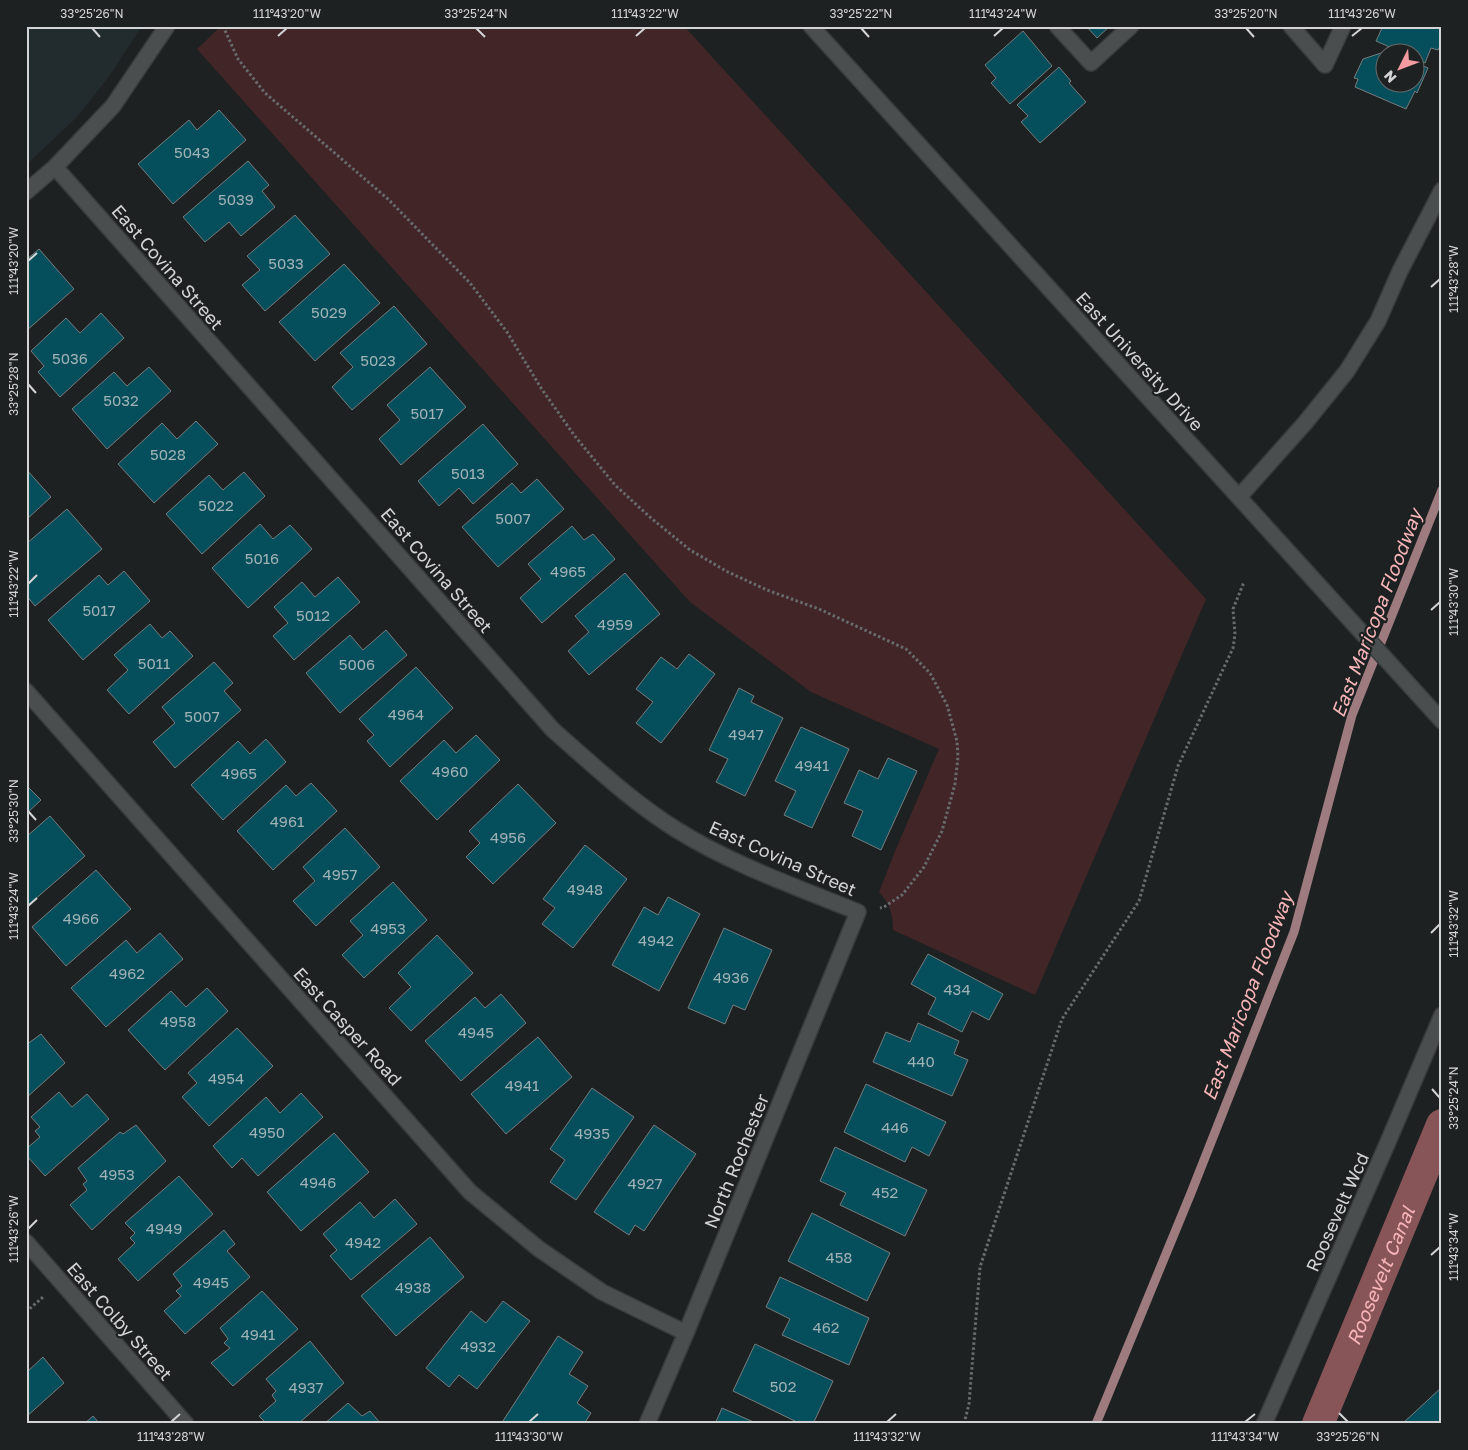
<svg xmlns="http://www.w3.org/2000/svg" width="1468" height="1450" viewBox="0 0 1468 1450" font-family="'Golos Text',sans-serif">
  <rect width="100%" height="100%" fill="#1e2122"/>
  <path fill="#222b2d" d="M26,26H142L108,78L76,118L26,165Z"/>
  <path fill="#412527" d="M221,26H684L1206,599L1035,995L893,930C893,914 890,904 879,892L896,849L939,749L811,692L690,602L197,49Z"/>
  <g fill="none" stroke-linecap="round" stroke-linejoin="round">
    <path stroke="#9e7b7e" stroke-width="9" d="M1096,1424L1191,1193L1294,932L1352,715L1442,490"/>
    <path stroke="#875558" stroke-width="32" id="s1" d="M1318,1424L1442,1125"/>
  </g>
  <g fill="#054e5b" stroke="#787c7d">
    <path d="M1086,26H1110L1097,38Z"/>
    <path d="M1383,26H1442V42L1438,50L1431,48L1425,63L1416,59V52H1401L1376,41Z"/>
    <path d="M1023,31L1052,66L1010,104L991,83L996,78L985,65Z"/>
    <path d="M1387,51L1391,52H1386V82H1416V63L1428,68L1417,93L1415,91L1406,109L1355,87L1358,79L1354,78L1363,59Z"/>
    <path d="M1059,67L1071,81L1069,83L1086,102L1040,143L1021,122L1028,116L1017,105Z"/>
    <path d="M219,110L246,140L173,204L138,164L189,120L197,130Z"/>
    <path d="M248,161L269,185L262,191L275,207L241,236L229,222L205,242L183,217Z"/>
    <path d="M295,215L330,254L265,311L242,285L260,270L247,256Z"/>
    <path d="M39,249L74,289L26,331V260Z"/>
    <path d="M344,264L380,303L315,361L279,322Z"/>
    <path d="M394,306L427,344L352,410L332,387L353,367L340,353Z"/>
    <path d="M101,313L124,338L60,397L38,372L44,366L31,351L66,318L80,333Z"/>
    <path d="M149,367L171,391L107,449L72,409L114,372L127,386Z"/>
    <path d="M430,367L466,407L401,465L379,439L400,420L387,405Z"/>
    <path d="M196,421L218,444L154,503L118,464L162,423L177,439Z"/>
    <path d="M483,424L518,464L473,504L459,488L439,506L418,481Z"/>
    <path d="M26,469L51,497L26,520Z"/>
    <path d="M244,472L265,496L202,554L166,514L209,475L223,490Z"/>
    <path d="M537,479L564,509L498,567L462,527L512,483L521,493Z"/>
    <path d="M67,509L102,549L35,606L26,595V544Z"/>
    <path d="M260,524L273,539L290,525L312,549L248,608L212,568Z"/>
    <path d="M572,526L584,540L593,534L615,559L542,623L520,598L541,579L528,564Z"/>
    <path d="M124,571L150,601L83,660L48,620L99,575L108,585Z"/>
    <path d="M625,573L660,614L589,675L568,651L589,632L575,616Z"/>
    <path d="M338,577L360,602L294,660L273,636L288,623L274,607L302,582L315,597Z"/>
    <path d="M150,624L162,638L170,631L193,656L129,714L107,690L128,670L114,655Z"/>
    <path d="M386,630L407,655L340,713L306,673L350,635L363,650Z"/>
    <path d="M689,654L715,674L661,743L636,723L653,702L636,689L661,657L677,669Z"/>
    <path d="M214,662L233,683L224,691L241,710L175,768L153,742L175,723L162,707Z"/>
    <path d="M416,667L453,708L390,767L367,741L374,735L359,719Z"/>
    <path d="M739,688L754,696L751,702L783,718L745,796L716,782L728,759L709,750Z"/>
    <path d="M801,727L849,749L812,828L784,815L796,791L775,781Z"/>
    <path d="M476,735L500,760L437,820L400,781L444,740L456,753Z"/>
    <path d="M266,739L286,762L223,820L191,785L238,741L250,754Z"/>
    <path d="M888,758L917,771L881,850L852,836L863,811L844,803L859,770L878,779Z"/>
    <path d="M311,783L337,811L273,870L237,831L286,785L296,796Z"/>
    <path d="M518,784L556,823L493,884L466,857L480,843L469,831Z"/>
    <path d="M26,785L41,800L26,814Z"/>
    <path d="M50,816L85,856L26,907V837Z"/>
    <path d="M345,828L380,867L316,926L293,901L315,881L303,867Z"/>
    <path d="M585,845L627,879L573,948L542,924L555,908L543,899Z"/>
    <path d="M96,870L131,909L66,966L32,927Z"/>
    <path d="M393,882L427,920L364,978L342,955L363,935L350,921Z"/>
    <path d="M668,897L700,914L659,991L612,965L644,907L658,915Z"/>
    <path d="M724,928L772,950L745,1010L733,1005L725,1024L688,1008Z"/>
    <path d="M160,933L183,959L106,1027L71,988L126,940L137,953Z"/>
    <path d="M437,935L473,973L411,1031L389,1008L411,987L398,973Z"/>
    <path d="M928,954L1003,994L989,1020L972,1011L962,1032L928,1014L936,998L911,984Z"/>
    <path d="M207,988L228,1011L165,1070L128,1030L171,991L186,1007Z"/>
    <path d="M501,994L526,1023L461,1081L425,1041L475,997L485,1008Z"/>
    <path d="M918,1023L959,1041L954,1054L968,1060L952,1096L873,1062L886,1032L910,1042Z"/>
    <path d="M237,1028L273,1066L209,1126L182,1097L197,1083L188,1073Z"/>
    <path d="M41,1034L65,1063L26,1098V1045Z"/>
    <path d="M538,1037L572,1077L506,1134L471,1094Z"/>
    <path d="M866,1084L946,1122L929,1156L912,1147L905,1162L844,1132Z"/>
    <path d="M592,1088L634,1117L576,1200L550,1182L565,1160L550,1149Z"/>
    <path d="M59,1092L72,1107L87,1094L109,1119L45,1176L26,1155V1149L40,1137L35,1131L40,1127L31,1117Z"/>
    <path d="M301,1093L323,1117L258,1176L242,1158L232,1168L213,1146L266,1097L280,1113Z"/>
    <path d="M136,1125L166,1161L92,1230L70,1205L87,1190L83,1184L87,1181L78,1168L120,1132L123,1134Z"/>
    <path d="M654,1125L696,1154L644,1231L635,1225L629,1235L594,1212Z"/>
    <path d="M334,1133L369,1172L301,1231L267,1192Z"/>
    <path d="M835,1147L927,1190L905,1236L840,1205L846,1193L820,1181Z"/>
    <path d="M179,1176L213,1214L138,1281L118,1259L135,1243L130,1238L135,1233L125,1223Z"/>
    <path d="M395,1199L417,1224L351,1280L330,1256L337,1250L323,1234L360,1202L374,1218Z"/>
    <path d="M812,1213L890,1253L867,1301L788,1261Z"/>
    <path d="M224,1230L235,1244L227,1251L250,1277L185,1334L164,1311L181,1296L176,1291L182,1286L173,1274Z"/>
    <path d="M430,1237L464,1277L396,1336L361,1296Z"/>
    <path d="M780,1277L869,1318L849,1365L782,1335L790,1319L766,1307Z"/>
    <path d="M262,1291L298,1329L233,1386L211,1363L230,1348L224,1343L228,1339L220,1328Z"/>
    <path d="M503,1301L530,1321L477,1389L459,1375L449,1387L426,1368L471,1311L486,1323Z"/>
    <path d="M558,1336L583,1352L569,1374L588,1386L577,1403L591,1413L584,1424H501Z"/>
    <path d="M310,1341L344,1383L298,1424H267L259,1416L276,1401L272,1395L276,1391L266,1379Z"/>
    <path d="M755,1344L833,1381L813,1424H801L733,1391Z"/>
    <path d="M43,1357L64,1383L26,1417V1373Z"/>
    <path d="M1442,1387V1424H1402Z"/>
    <path d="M348,1403L362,1416L370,1411L381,1424H324Z"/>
    <path d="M722,1408L758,1424H715Z"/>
    <path d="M93,1416L100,1424H84Z"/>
  </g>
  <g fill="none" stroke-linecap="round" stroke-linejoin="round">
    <g stroke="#383b3b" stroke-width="18">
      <g id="lane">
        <path d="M1239,497L1305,423L1347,371L1378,321L1400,271L1442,190"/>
        <path d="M1264,1424L1388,1142L1442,1015"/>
      </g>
    </g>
    <g stroke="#383b3b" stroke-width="18">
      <g id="street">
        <path d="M1057,26L1091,63L1131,26"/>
        <path d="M1291,26L1325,65L1343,26"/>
        <path d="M55,167L553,730C593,765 632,802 677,830C733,865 797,887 858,912L686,1333L647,1424"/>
        <path d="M26,192L55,167L113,106L167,26"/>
        <path d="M26,691L470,1192L539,1249L602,1292L686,1333"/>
        <path d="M26,1242L186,1424"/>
      </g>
    </g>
    <g stroke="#383b3b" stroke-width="18">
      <path id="secondary" d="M811,26L1442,721"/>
    </g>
    <g stroke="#696c6d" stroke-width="3" stroke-dasharray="2.5 2.5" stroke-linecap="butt">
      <path d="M223,26L238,59L265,93L388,199L470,283L507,332L541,388L574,435L615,485L651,518L690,550L728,572L767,590L819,609L906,649L930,673L947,705L957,741L958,757L955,784L942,831L924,867L902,895L884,907L880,908"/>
      <path d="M26,1312L43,1297"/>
      <path d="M964,1424L969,1404L980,1267L1062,1019L1139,901L1178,766L1233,648L1235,634L1233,609L1244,582"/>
    </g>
    <use href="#lane" stroke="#4a4e4f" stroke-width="15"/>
    <use href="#street" stroke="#4a4e4f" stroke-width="15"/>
    <use href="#secondary" stroke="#4a4e4f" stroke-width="15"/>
  </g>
  <path fill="none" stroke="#d2d4d5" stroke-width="2" d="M92,28L100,37M476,28L485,37M861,28L869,37M1246,28L1254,37M278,36L287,28M636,36L645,28M994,36L1003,28M1352,36L1362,28M28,261L37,253M1431,287L1440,279M28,384L36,393M28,584L37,575M1431,610L1440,602M28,811L36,820M28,906L37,898M1431,933L1440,924M1432,1089L1440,1098M28,1229L37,1220M1431,1255L1440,1247M1339,1413L1348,1422M171,1422L180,1414M529,1422L538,1414M887,1422L896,1414M1245,1422L1255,1414"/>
  <g text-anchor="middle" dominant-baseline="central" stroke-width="4.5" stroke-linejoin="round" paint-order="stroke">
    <g font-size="15" fill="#9fb2b6">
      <text x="192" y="152">5043</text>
      <text x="236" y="199">5039</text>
      <text x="286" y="263">5033</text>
      <text x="329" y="312">5029</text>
      <text x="70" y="358">5036</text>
      <text x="378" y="360">5023</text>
      <text x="121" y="400">5032</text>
      <text x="427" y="413">5017</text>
      <text x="168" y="454">5028</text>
      <text x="468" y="473">5013</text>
      <text x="216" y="505">5022</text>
      <text x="513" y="518">5007</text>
      <text x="262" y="558">5016</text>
      <text x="568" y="571">4965</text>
      <text x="99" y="610">5017</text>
      <text x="313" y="615">5012</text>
      <text x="615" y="624">4959</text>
      <text x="154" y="663">5011</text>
      <text x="357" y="664">5006</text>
      <text x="406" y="714">4964</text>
      <text x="202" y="716">5007</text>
      <text x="746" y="734">4947</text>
      <text x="812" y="765">4941</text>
      <text x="450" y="771">4960</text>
      <text x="239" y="773">4965</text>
      <text x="287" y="821">4961</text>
      <text x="508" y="837">4956</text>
      <text x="340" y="874">4957</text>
      <text x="585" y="889">4948</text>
      <text x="81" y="918">4966</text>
      <text x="388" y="928">4953</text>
      <text x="656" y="940">4942</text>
      <text x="127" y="973">4962</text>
      <text x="731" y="977">4936</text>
      <text x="957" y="989">434</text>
      <text x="178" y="1021">4958</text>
      <text x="476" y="1032">4945</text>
      <text x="921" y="1061">440</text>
      <text x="226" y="1078">4954</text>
      <text x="522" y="1085">4941</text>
      <text x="895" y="1127">446</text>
      <text x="267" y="1132">4950</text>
      <text x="592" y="1133">4935</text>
      <text x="117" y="1174">4953</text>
      <text x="318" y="1182">4946</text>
      <text x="645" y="1183">4927</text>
      <text x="885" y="1192">452</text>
      <text x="164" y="1228">4949</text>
      <text x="363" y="1242">4942</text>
      <text x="839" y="1257">458</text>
      <text x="211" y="1282">4945</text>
      <text x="413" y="1287">4938</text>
      <text x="826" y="1327">462</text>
      <text x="258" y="1334">4941</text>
      <text x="478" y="1346">4932</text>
      <text x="783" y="1386">502</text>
      <text x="306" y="1387">4937</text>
    </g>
    <g font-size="18" fill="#d2d4d5" stroke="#1e2122">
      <text transform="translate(168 267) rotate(49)">East Covina Street</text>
      <text transform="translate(1140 361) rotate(48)">East University Drive</text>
      <text transform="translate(437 570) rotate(49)">East Covina Street</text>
      <text transform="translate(783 858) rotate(24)">East Covina Street</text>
      <text transform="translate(348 1026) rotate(48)">East Casper Road</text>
      <text transform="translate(736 1161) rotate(-68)">North Rochester</text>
      <text transform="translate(1337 1212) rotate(-66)">Roosevelt Wcd</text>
      <text transform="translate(120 1321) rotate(49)">East Colby Street</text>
    </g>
    <g font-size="19" font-style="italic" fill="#f7b5b8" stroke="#1e2122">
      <text transform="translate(1376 613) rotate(-69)">East Maricopa Floodway</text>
      <text transform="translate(1247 996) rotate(-69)">East Maricopa Floodway</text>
      <text stroke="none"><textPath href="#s1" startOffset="161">Roosevelt Canal</textPath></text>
    </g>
  </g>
  <rect width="1468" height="1450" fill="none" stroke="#1e2122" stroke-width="55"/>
  <g transform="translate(1400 68) rotate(228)"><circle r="24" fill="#1e2122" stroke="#66696a"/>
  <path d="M0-4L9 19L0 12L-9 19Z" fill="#f49aa1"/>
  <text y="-8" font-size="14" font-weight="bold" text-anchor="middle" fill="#d2d4d5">N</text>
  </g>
  <rect x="28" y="28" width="1412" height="1394" fill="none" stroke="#d2d4d5" stroke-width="2"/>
  <g font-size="12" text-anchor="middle" fill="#d2d4d5">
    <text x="92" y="18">33°25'26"N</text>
    <text x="287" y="18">111°43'20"W</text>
    <text x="476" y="18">33°25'24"N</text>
    <text x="645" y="18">111°43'22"W</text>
    <text x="861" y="18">33°25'22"N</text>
    <text x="1003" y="18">111°43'24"W</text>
    <text x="1246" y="18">33°25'20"N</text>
    <text x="1362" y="18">111°43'26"W</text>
    <text transform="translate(14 261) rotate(-90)" y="4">111°43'20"W</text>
    <text transform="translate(1454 279) rotate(-90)" y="4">111°43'28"W</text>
    <text transform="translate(14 384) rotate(-90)" y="4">33°25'28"N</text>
    <text transform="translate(14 584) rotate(-90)" y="4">111°43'22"W</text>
    <text transform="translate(1454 602) rotate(-90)" y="4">111°43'30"W</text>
    <text transform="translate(14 811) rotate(-90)" y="4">33°25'30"N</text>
    <text transform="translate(14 906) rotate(-90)" y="4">111°43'24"W</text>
    <text transform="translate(1454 924) rotate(-90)" y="4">111°43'32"W</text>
    <text transform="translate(1454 1098) rotate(-90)" y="4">33°25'24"N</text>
    <text transform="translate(14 1229) rotate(-90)" y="4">111°43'26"W</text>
    <text transform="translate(1454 1247) rotate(-90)" y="4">111°43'34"W</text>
    <text x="171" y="1441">111°43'28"W</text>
    <text x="529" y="1441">111°43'30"W</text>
    <text x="887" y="1441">111°43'32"W</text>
    <text x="1245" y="1441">111°43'34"W</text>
    <text x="1348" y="1441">33°25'26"N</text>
  </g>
</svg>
